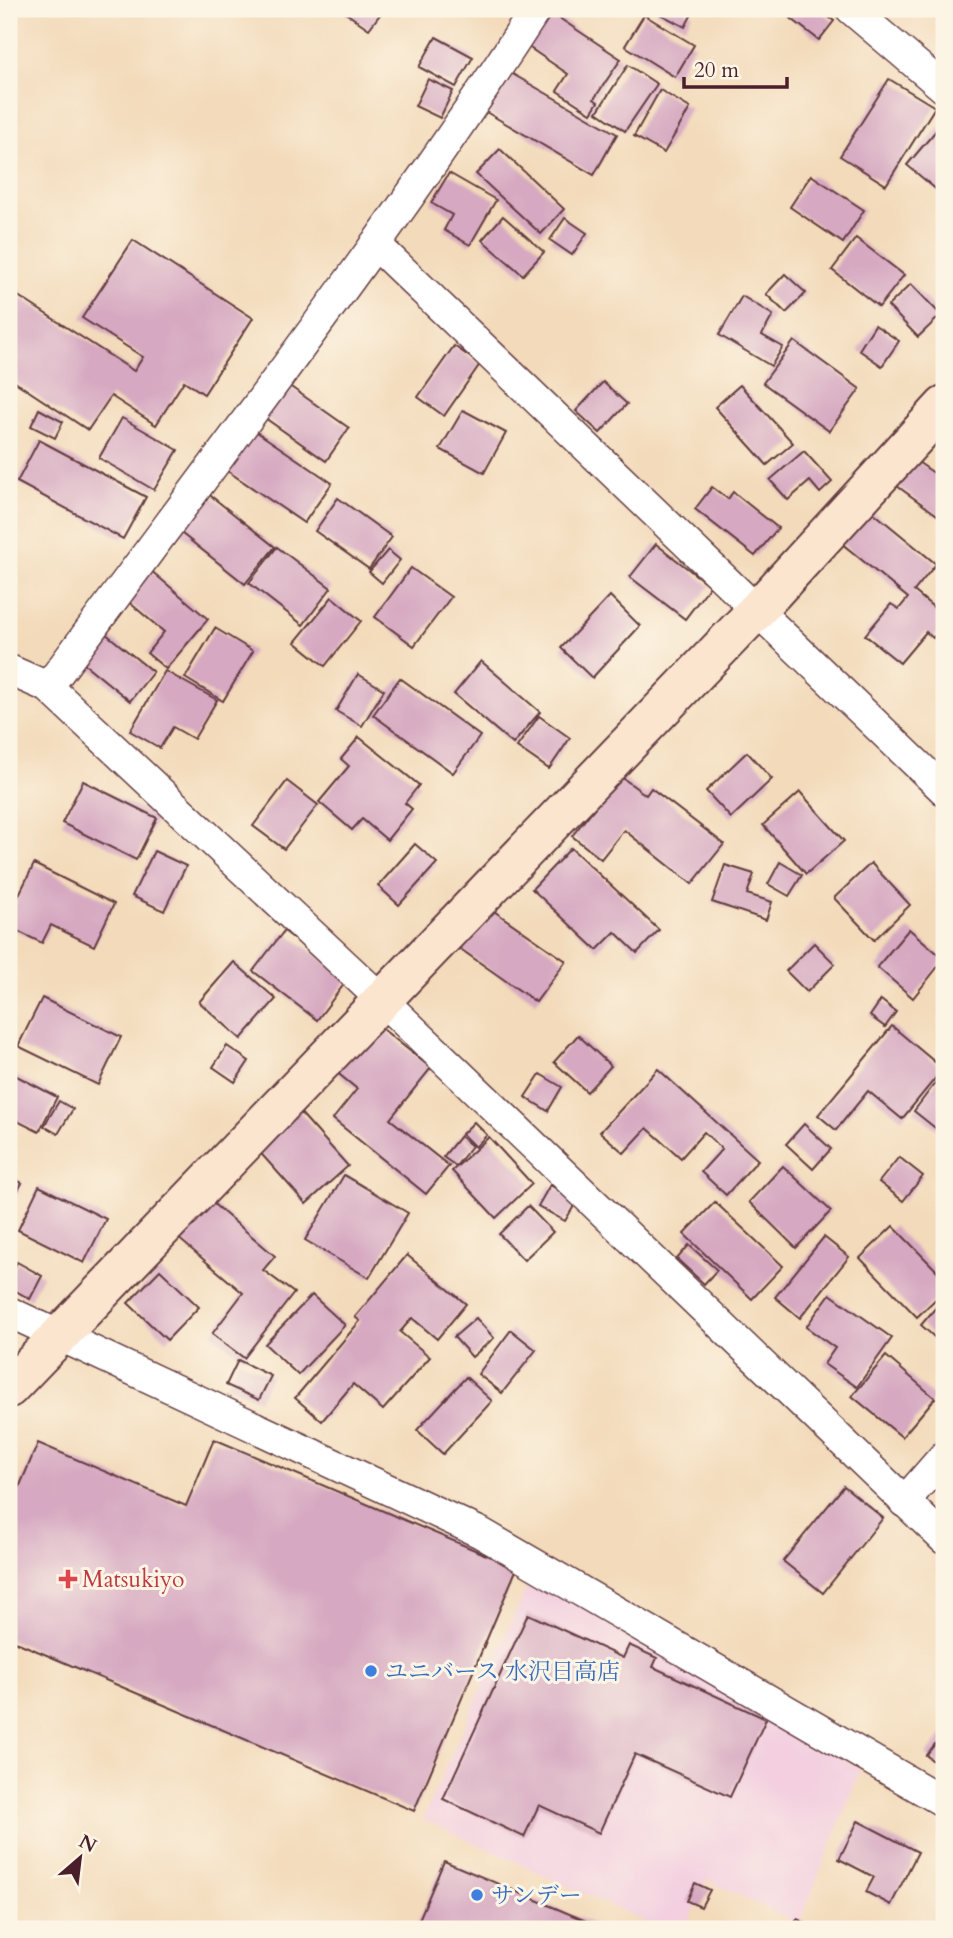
<svg xmlns="http://www.w3.org/2000/svg" width="953" height="1938" viewBox="0 0 953 1938" font-family="Cardo,'Noto Serif JP',serif">
  <rect width="100%" height="100%" fill="#fcf5e5"/>
  <filter id="ink" filterUnits="userSpaceOnUse"><feTurbulence type="fractalNoise" baseFrequency=".0143" numOctaves="2"/><feDisplacementMap in="SourceGraphic" scale="14" xChannelSelector="R" yChannelSelector="G"/><feConvolveMatrix kernelMatrix="1 2 1 2 8 2 1 2 1" color-interpolation-filters="sRGB"/></filter>
  <filter id="wash" filterUnits="userSpaceOnUse"><feTurbulence type="fractalNoise" baseFrequency=".00686" numOctaves="4" result="noise"/><feDisplacementMap in="SourceGraphic" scale="28" xChannelSelector="R" yChannelSelector="G"/><feGaussianBlur stdDeviation="1.57" result="paint"/><feColorMatrix in="noise" values="0 0 0 0 0 0 0 0 0 0 0 0 0 0 0 0 0 1.4 0 .05"/><feComposite in="paint" operator="in"/></filter>
  <g filter="url(#wash)">
    <rect width="100%" height="100%" fill="#f3daba"/>
    <path fill="#f3cfe0" d="M532,1576L861,1769L799,1924L707,1880L685,1929H661L423,1819Z"/>
    <g id="blocks">
      <g fill="#d6a8c1">
        <path d="M340,9H384L369,29Z"/>
        <path d="M658,9H682L692,14L685,27L656,12Z"/>
        <path d="M794,9H818L834,21L819,40L788,16Z"/>
        <path d="M547,10L621,59L594,99L598,102L591,113L557,91L568,74L524,44Z"/>
        <path d="M644,15L694,45L675,77L625,46Z"/>
        <path d="M436,37L473,57L456,87L419,67Z"/>
        <path d="M628,65L657,84L625,131L597,112Z"/>
        <path d="M509,72L617,134L594,175L486,112Z"/>
        <path d="M428,79L453,91L440,118L415,106Z"/>
        <path d="M889,79L935,107L886,185L840,156Z"/>
        <path d="M660,90L690,108L664,153L634,136Z"/>
        <path d="M939,127L944,131V196L907,165Z"/>
        <path d="M500,149L564,209L541,234L476,174Z"/>
        <path d="M449,173L496,200L470,245L444,230L452,215L431,203Z"/>
        <path d="M811,175L864,210L843,243L790,207Z"/>
        <path d="M503,216L544,252L523,275L482,240Z"/>
        <path d="M565,218L587,233L572,255L550,240Z"/>
        <path d="M856,238L904,275L879,307L832,270Z"/>
        <path d="M133,240L253,318L204,394L184,381L156,425L111,396L88,430L9,378V290L134,371L143,357L82,318Z"/>
        <path d="M785,274L806,293L786,313L766,294Z"/>
        <path d="M911,284L941,315L918,337L888,306Z"/>
        <path d="M742,296L773,315L762,335L783,347L771,366L719,335Z"/>
        <path d="M875,325L899,341L882,366L859,350Z"/>
        <path d="M794,341L860,389L829,431L763,383Z"/>
        <path d="M454,346L480,364L444,416L418,397Z"/>
        <path d="M281,380L349,428L326,461L258,413Z"/>
        <path d="M603,382L627,404L600,433L576,411Z"/>
        <path d="M740,385L793,443L767,465L715,407Z"/>
        <path d="M39,409L63,422L55,438L31,426Z"/>
        <path d="M463,410L506,433L484,473L440,449Z"/>
        <path d="M122,418L178,450L154,490L99,458Z"/>
        <path d="M254,430L332,483L304,523L226,470Z"/>
        <path d="M39,440L146,497L123,539L17,482Z"/>
        <path d="M804,451L832,482L820,493L810,481L788,500L770,480Z"/>
        <path d="M915,460L944,480V520L897,486Z"/>
        <path d="M712,487L728,499L733,492L778,528L755,556L695,509Z"/>
        <path d="M206,492L275,547L245,584L176,529Z"/>
        <path d="M338,498L392,537L369,569L315,531Z"/>
        <path d="M868,508L936,564L914,591L944,616V624L933,638L926,632L900,663L865,635L891,604L899,609L908,598L840,542Z"/>
        <path d="M656,544L710,586L685,619L630,577Z"/>
        <path d="M277,547L331,588L303,625L249,583Z"/>
        <path d="M388,550L400,560L382,583L369,572Z"/>
        <path d="M411,568L451,597L414,646L375,617Z"/>
        <path d="M149,569L208,619L166,669L147,653L164,632L124,598Z"/>
        <path d="M610,596L640,626L592,678L561,648Z"/>
        <path d="M332,597L361,621L325,666L295,642Z"/>
        <path d="M215,628L253,651L223,701L185,678Z"/>
        <path d="M100,629L153,672L130,701L77,658Z"/>
        <path d="M481,661L540,712L513,744L454,694Z"/>
        <path d="M165,671L217,700L194,739L173,727L160,748L130,731Z"/>
        <path d="M358,674L384,690L362,726L336,711Z"/>
        <path d="M400,678L480,736L453,773L373,715Z"/>
        <path d="M539,716L570,738L549,769L517,747Z"/>
        <path d="M359,737L419,785L405,803L412,809L387,840L362,819L352,830L319,802L349,766L341,759Z"/>
        <path d="M747,752L772,779L731,818L706,791Z"/>
        <path d="M620,776L646,795L651,788L724,844L692,884L624,830L601,859L572,836Z"/>
        <path d="M83,781L157,818L136,860L62,823Z"/>
        <path d="M287,781L318,805L284,849L253,826Z"/>
        <path d="M800,792L844,841L806,874L763,825Z"/>
        <path d="M415,844L437,863L399,905L378,886Z"/>
        <path d="M571,848L659,930L637,953L615,932L597,950L532,889Z"/>
        <path d="M154,851L186,866L164,911L132,896Z"/>
        <path d="M780,862L802,875L789,896L768,884Z"/>
        <path d="M871,863L910,905L874,940L834,898Z"/>
        <path d="M34,864L114,904L94,946L51,925L42,943L9,927V915Z"/>
        <path d="M725,865L754,874L747,894L772,902L766,920L712,902Z"/>
        <path d="M488,907L566,961L536,1002L459,948Z"/>
        <path d="M909,929L944,959L913,998L877,967Z"/>
        <path d="M284,931L348,979L317,1020L253,971Z"/>
        <path d="M814,943L835,964L807,992L786,971Z"/>
        <path d="M234,962L276,999L241,1039L199,1002Z"/>
        <path d="M42,998L121,1037L98,1085L18,1046Z"/>
        <path d="M881,1000L896,1012L885,1027L870,1016Z"/>
        <path d="M374,1022L431,1068L390,1119L449,1166L426,1194L333,1119L357,1089L334,1070Z"/>
        <path d="M892,1026L943,1069L902,1119L868,1091L836,1130L818,1115Z"/>
        <path d="M578,1035L611,1066L587,1092L554,1062Z"/>
        <path d="M227,1046L249,1061L235,1082L213,1067Z"/>
        <path d="M658,1069L758,1160L726,1195L701,1172L722,1149L704,1132L681,1158L647,1128L624,1153L600,1132Z"/>
        <path d="M9,1072L57,1097L39,1132L9,1117Z"/>
        <path d="M540,1074L562,1087L548,1111L525,1097Z"/>
        <path d="M942,1074L944,1075V1135L914,1111Z"/>
        <path d="M59,1101L73,1109L58,1134L44,1126Z"/>
        <path d="M290,1101L348,1166L306,1204L248,1139Z"/>
        <path d="M474,1122L487,1135L475,1147L462,1134Z"/>
        <path d="M804,1124L831,1149L813,1169L786,1144Z"/>
        <path d="M460,1136L472,1146L456,1166L443,1157Z"/>
        <path d="M489,1137L532,1184L496,1218L452,1171Z"/>
        <path d="M899,1157L923,1176L903,1201L879,1182Z"/>
        <path d="M783,1166L831,1211L796,1248L749,1202Z"/>
        <path d="M344,1175L408,1213L369,1278L305,1240Z"/>
        <path d="M9,1176L22,1183L9,1207Z"/>
        <path d="M550,1185L577,1201L565,1221L538,1206Z"/>
        <path d="M39,1186L106,1219L84,1263L18,1230Z"/>
        <path d="M202,1194L275,1256L263,1270L294,1293L244,1358L212,1334L243,1293L170,1231Z"/>
        <path d="M715,1202L783,1266L752,1299L684,1234Z"/>
        <path d="M528,1206L553,1232L524,1260L499,1234Z"/>
        <path d="M893,1226L944,1278V1291L917,1317L860,1258Z"/>
        <path d="M824,1237L849,1257L800,1318L775,1297Z"/>
        <path d="M689,1245L717,1270L704,1284L677,1259Z"/>
        <path d="M407,1255L466,1304L437,1339L412,1318L400,1332L430,1357L383,1410L353,1384L322,1421L295,1398L360,1321L355,1317Z"/>
        <path d="M17,1262L42,1276L30,1299L9,1287V1278Z"/>
        <path d="M160,1270L199,1307L167,1340L128,1303Z"/>
        <path d="M830,1294L892,1338L857,1387L824,1364L835,1348L806,1327Z"/>
        <path d="M312,1295L345,1325L298,1375L265,1344Z"/>
        <path d="M944,1298V1346L921,1325Z"/>
        <path d="M476,1318L494,1338L472,1357L454,1337Z"/>
        <path d="M511,1330L536,1350L502,1393L478,1374Z"/>
        <path d="M886,1356L935,1398L902,1437L852,1396Z"/>
        <path d="M238,1360L271,1376L259,1400L226,1385Z"/>
        <path d="M466,1377L492,1401L443,1454L417,1430Z"/>
        <path d="M214,1439L517,1568L414,1811L9,1639V1511L38,1443L186,1506Z"/>
        <path d="M844,1486L883,1518L823,1593L783,1561Z"/>
        <path d="M528,1614L623,1658L629,1645L657,1658L653,1667L766,1719L730,1797L635,1754L599,1833L539,1805L524,1837L443,1799Z"/>
        <path d="M944,1733V1770L926,1755Z"/>
        <path d="M858,1821L918,1852L891,1905L866,1892L874,1877L839,1859Z"/>
        <path d="M444,1861L605,1929H415Z"/>
        <path d="M695,1883L710,1890L701,1907L687,1901Z"/>
        <path d="M797,1919L817,1929H791Z"/>
      </g>
    </g>
  </g>
  <g filter="url(#ink)">
    <use href="#blocks" fill-opacity="0" stroke="#633b40" stroke-width="2"/>
    <g fill="none" stroke-linecap="round" stroke-linejoin="round">
      <g stroke="#633b40" stroke-width="33">
        <g id="street">
          <path d="M851,9L944,88"/>
          <path d="M375,244L944,790"/>
          <path d="M9,670L48,687L382,1000L944,1539"/>
          <path d="M48,687C213,463 385,243 536,9"/>
          <path d="M9,1312L481,1533L944,1802"/>
          <path d="M904,1502L944,1456"/>
        </g>
      </g>
      <g stroke="#633b40" stroke-width="42">
        <path id="secondary" d="M9,1388L756,611L944,406"/>
      </g>
      <use href="#street" stroke="#fff" stroke-width="30"/>
      <use href="#secondary" stroke="#fbe5cf" stroke-width="38"/>
    </g>
  </g>
  <path fill="#e0444e" stroke="#fcf5e5" stroke-width="2.5" d="M64.5 1568.5h7v7h7v7h-7v7h-7v-7h-7v-7h7z"/>
  <g fill="#3f7fe0" stroke="#fcf5e5" stroke-width="2.5">
    <circle cx="371" cy="1671" r="7"/>
    <circle cx="477" cy="1895" r="7"/>
  </g>
  <g text-anchor="middle" dominant-baseline="central" stroke-width="6" stroke-linejoin="round" paint-order="stroke">
    <g font-size="23" fill="#be3a42" stroke="#fcf5e5" text-anchor="start">
      <text x="82" y="1579">Matsukiyo</text>
    </g>
    <g font-size="23" fill="#366cbe" stroke="#fcf5e5" text-anchor="start">
      <text x="385" y="1671">ユニバース 水沢日高店</text>
      <text x="491" y="1895">サンデー</text>
    </g>
  </g>
  <rect width="953" height="1938" fill="none" stroke="#fcf5e5" stroke-width="35"/>
  <g transform="translate(80 1858) rotate(28)" stroke="#fcf5e5" stroke-width="5" paint-order="stroke">
  <path d="M0-5L12 26L0 18L-12 26Z" fill="#4a1f2b"/>
  <text y="-10" font-size="19" font-weight="bold" text-anchor="middle" fill="#4a1f2b">N</text>
  </g>
  <path d="M684 77v10h103v-10" fill="none" stroke="#4a1f2b" stroke-width="3.5"/>
  <text x="694" y="77" font-size="21" fill="#4a1f2b" stroke="#fcf5e5" stroke-width="5" paint-order="stroke">20 m</text>
</svg>
